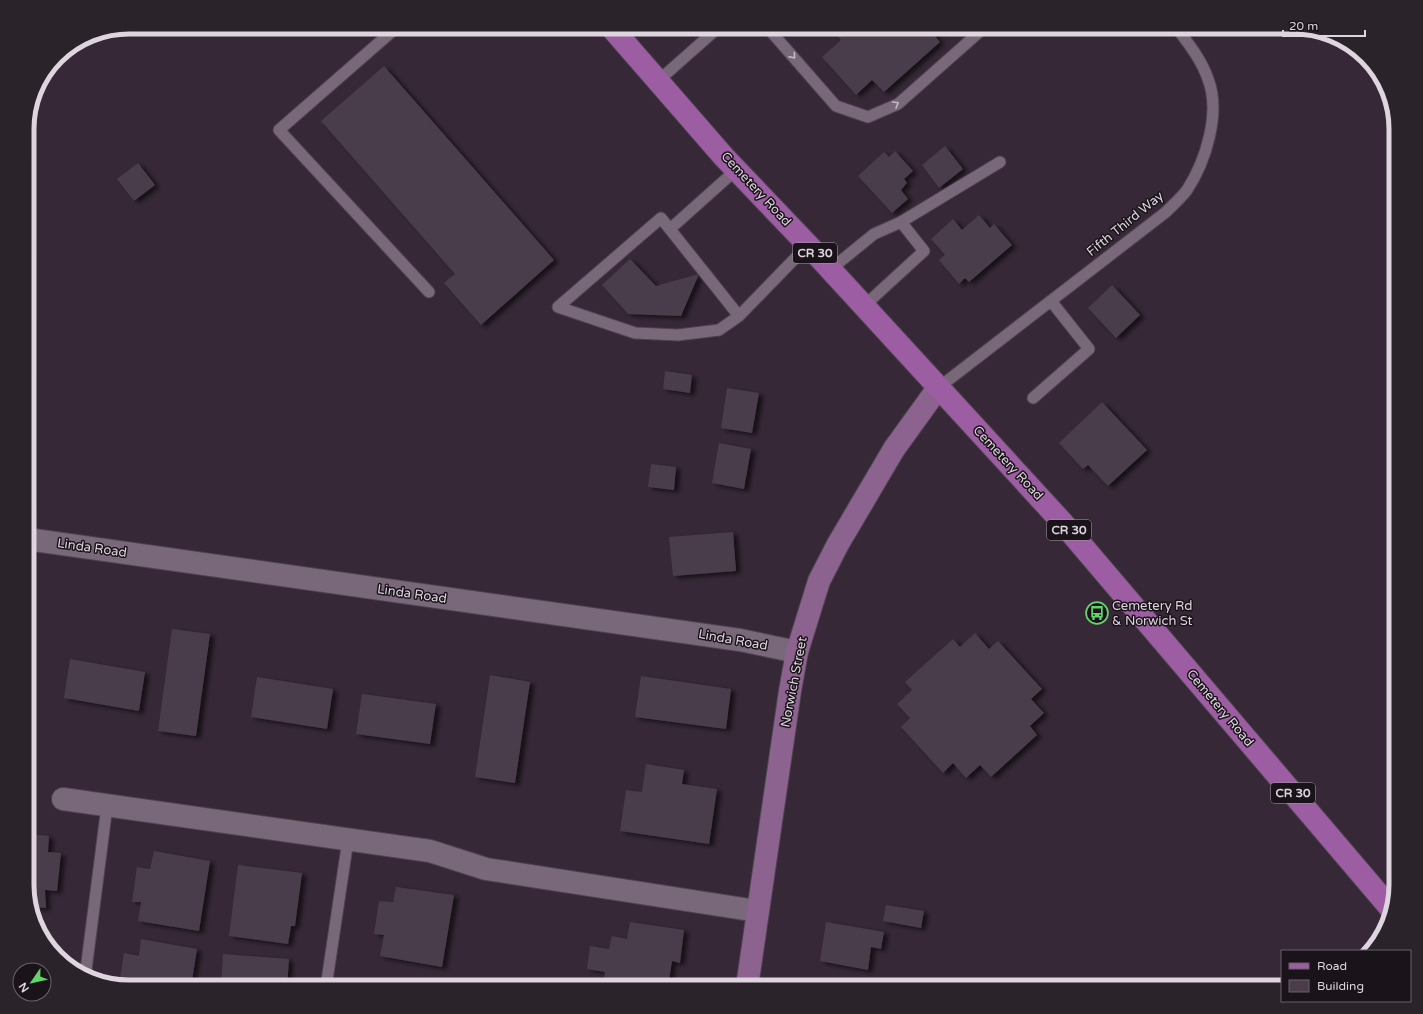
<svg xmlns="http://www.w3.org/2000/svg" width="1423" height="1014" viewBox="0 0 1423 1014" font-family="'Varela Round',sans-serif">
  <defs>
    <filter id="shadow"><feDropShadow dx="4.5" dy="2.5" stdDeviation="2" flood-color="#0009"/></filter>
  </defs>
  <rect width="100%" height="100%" fill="#362837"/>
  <g fill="#4a3c4b" filter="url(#shadow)">
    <path d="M830,27H931L929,29L940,42L884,92L872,80L856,95L822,57L841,40Z"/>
    <path d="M384,66L554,260L481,325L444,283L455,274L321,121Z"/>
    <path d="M945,146L963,169L939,188L922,165Z"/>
    <path d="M895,151L913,171L904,179L907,183L901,190L908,199L892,213L858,176L884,152L889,157Z"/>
    <path d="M138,163L155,185L134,201L117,179Z"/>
    <path d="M979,215L990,228L994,224L1012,245L969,282L965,278L959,284L939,260L945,255L931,239L953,219L962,230Z"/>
    <path d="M630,259L656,286L699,274L681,316L628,314L602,285Z"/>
    <path d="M1112,285L1140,315L1116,338L1088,308Z"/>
    <path d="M665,371L692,375L690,393L663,389Z"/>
    <path d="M727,388L759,393L752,433L721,428Z"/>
    <path d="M1102,402L1147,450L1108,486L1088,465L1083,469L1059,443Z"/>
    <path d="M719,443L751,449L744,489L712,483Z"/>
    <path d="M651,464L676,467L674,490L648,487Z"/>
    <path d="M733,532L736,571L673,576L669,537Z"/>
    <path d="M172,629L210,634L196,736L158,731Z"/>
    <path d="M975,633L989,649L998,641L1042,689L1031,699L1044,713L1030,726L1037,735L991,777L980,765L966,778L953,763L943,773L901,727L910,718L897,704L912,690L905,682L953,639L960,647Z"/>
    <path d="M70,659L145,672L139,711L64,698Z"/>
    <path d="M490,675L530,682L515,783L475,777Z"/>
    <path d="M641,676L731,689L726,729L635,717Z"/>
    <path d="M257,677L333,689L327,729L251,717Z"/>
    <path d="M362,694L436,704L430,744L356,734Z"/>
    <path d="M646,764L684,770L682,784L717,789L709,844L620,831L626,790L642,792Z"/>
    <path d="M27,834L49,836L48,852L61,853L57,891L45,890L46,908L31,907L27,892Z"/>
    <path d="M154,851L210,861L199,931L138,921L141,902H132L137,867L150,869Z"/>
    <path d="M238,865L302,873L295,926H291L288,944L229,936Z"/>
    <path d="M396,887L454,895L442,967L380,956L384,935L374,934L379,901L393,902Z"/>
    <path d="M886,905L924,911L921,928L883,921Z"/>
    <path d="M630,922L684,930L680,963L672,961L668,987H603L605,972L587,969L590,946L609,949L612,936L627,939Z"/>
    <path d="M826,922L884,932L881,949L871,947L868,970L820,961Z"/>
    <path d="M141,939L197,949L191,987L119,985L124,953L139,956Z"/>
    <path d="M223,954L289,959L287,987H221Z"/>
  </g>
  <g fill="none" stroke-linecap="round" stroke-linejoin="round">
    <g stroke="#4f4450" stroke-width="13">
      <g id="lane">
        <path d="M397,27L279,130L429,292"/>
        <path d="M767,27L836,106L868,117L898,104L985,27"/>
        <path d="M658,81L719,27"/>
        <path d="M670,229L736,170"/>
        <path d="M831,269L874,234L901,222"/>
        <path d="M864,306L924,251L901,222L1000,162"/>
        <path d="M739,316L661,218L558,307L635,333L678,335L719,330L739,316L808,245"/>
        <path d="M938,388L1166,212C1173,205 1181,198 1187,190C1206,161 1221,112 1208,79C1201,59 1188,43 1176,27"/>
        <path d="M1033,398L1089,349L1051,301"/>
        <path d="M86,970L107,806"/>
        <path d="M326,987L348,840"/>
      </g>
    </g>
    <g stroke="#4f4450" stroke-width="24">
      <g id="street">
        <path d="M27,539L740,640L797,652"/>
        <path d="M63,799L430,851L486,869L757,911"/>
      </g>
    </g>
    <g stroke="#4f4450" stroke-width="24">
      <path id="secondary" d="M747,987L790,691L797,652L819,581L838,544L894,449L938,388"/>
    </g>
    <g stroke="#4f4450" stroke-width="24">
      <path id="primary" d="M611,27L724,157L808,245L1061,521L1392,910"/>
    </g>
    <use href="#lane" stroke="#786879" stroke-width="11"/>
    <use href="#street" stroke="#786879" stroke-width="22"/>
    <use href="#secondary" stroke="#8b638e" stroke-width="22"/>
    <use href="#primary" stroke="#9d5da2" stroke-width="22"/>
  </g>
  <defs><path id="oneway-chevron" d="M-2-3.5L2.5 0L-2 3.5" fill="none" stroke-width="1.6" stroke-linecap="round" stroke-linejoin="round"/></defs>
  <g stroke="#c4bac5">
    <use href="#oneway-chevron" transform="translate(793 56) rotate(49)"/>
    <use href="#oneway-chevron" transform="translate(896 104) rotate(-30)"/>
  </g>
  <defs>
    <g id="bus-ring" transform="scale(1.15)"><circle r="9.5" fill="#1a131a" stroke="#63d469" stroke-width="1.5"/><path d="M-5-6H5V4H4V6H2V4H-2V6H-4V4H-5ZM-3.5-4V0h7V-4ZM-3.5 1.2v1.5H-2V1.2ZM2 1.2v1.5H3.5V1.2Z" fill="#63d469"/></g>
  </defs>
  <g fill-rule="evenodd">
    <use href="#bus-ring" x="1097" y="613"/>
  </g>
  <g text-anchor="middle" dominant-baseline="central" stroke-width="3" stroke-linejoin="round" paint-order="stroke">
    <g fill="#1a131a" stroke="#a39ba3" stroke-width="1">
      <rect x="793" y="243" width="44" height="20" rx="3"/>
      <rect x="1047" y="520" width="44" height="20" rx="3"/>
      <rect x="1271" y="783" width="44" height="20" rx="3"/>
    </g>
    <g font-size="12" font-weight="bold" fill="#ded5de">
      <text x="815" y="253">CR 30</text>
      <text x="1069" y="530">CR 30</text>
      <text x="1293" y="793">CR 30</text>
    </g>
    <g font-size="13" fill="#ded5de" stroke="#1a131a">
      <text transform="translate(756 189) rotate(47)">Cemetery Road</text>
      <text transform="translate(1125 224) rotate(-39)">Fifth Third Way</text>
      <text transform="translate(1008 463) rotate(47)">Cemetery Road</text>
      <text transform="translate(92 548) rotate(8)">Linda Road</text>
      <text transform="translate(412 594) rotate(8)">Linda Road</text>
      <text transform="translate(733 640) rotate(10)">Linda Road</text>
      <text transform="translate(794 682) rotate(-79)">Norwich Street</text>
      <text transform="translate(1220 708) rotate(50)">Cemetery Road</text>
    </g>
    <g font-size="13" fill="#ded5de" stroke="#1a131a" text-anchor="start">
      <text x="1112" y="606">Cemetery Rd<tspan x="1112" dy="15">&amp; Norwich St</tspan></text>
    </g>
  </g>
  <path d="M0 0H1423V1014H0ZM129 34H1294A95 95 0 0 1 1389 129V885A95 95 0 0 1 1294 980H129A95 95 0 0 1 34 885V129A95 95 0 0 1 129 34Z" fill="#2a232a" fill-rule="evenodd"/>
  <path fill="none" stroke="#ded5de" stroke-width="5" d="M129 34H1294A95 95 0 0 1 1389 129V885A95 95 0 0 1 1294 980H129A95 95 0 0 1 34 885V129A95 95 0 0 1 129 34Z"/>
  <rect x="1281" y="950" width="130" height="52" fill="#1a131a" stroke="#686168"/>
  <rect x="1289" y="963" width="20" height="6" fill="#9d5da2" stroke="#686168"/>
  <text x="1317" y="970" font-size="12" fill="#ded5de">Road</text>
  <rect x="1289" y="980" width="20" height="12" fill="#4a3c4b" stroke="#686168"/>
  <text x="1317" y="990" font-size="12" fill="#ded5de">Building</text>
  <g transform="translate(32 982) rotate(236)"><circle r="19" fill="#1a131a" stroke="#686168"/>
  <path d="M0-3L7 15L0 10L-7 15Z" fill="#63d469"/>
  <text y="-6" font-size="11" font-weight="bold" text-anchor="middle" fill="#ded5de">N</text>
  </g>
  <path d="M1283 30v6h82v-6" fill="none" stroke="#ded5de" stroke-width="2"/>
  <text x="1289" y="30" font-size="12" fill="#ded5de" stroke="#1a131a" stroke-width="3" paint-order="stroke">20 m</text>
</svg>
